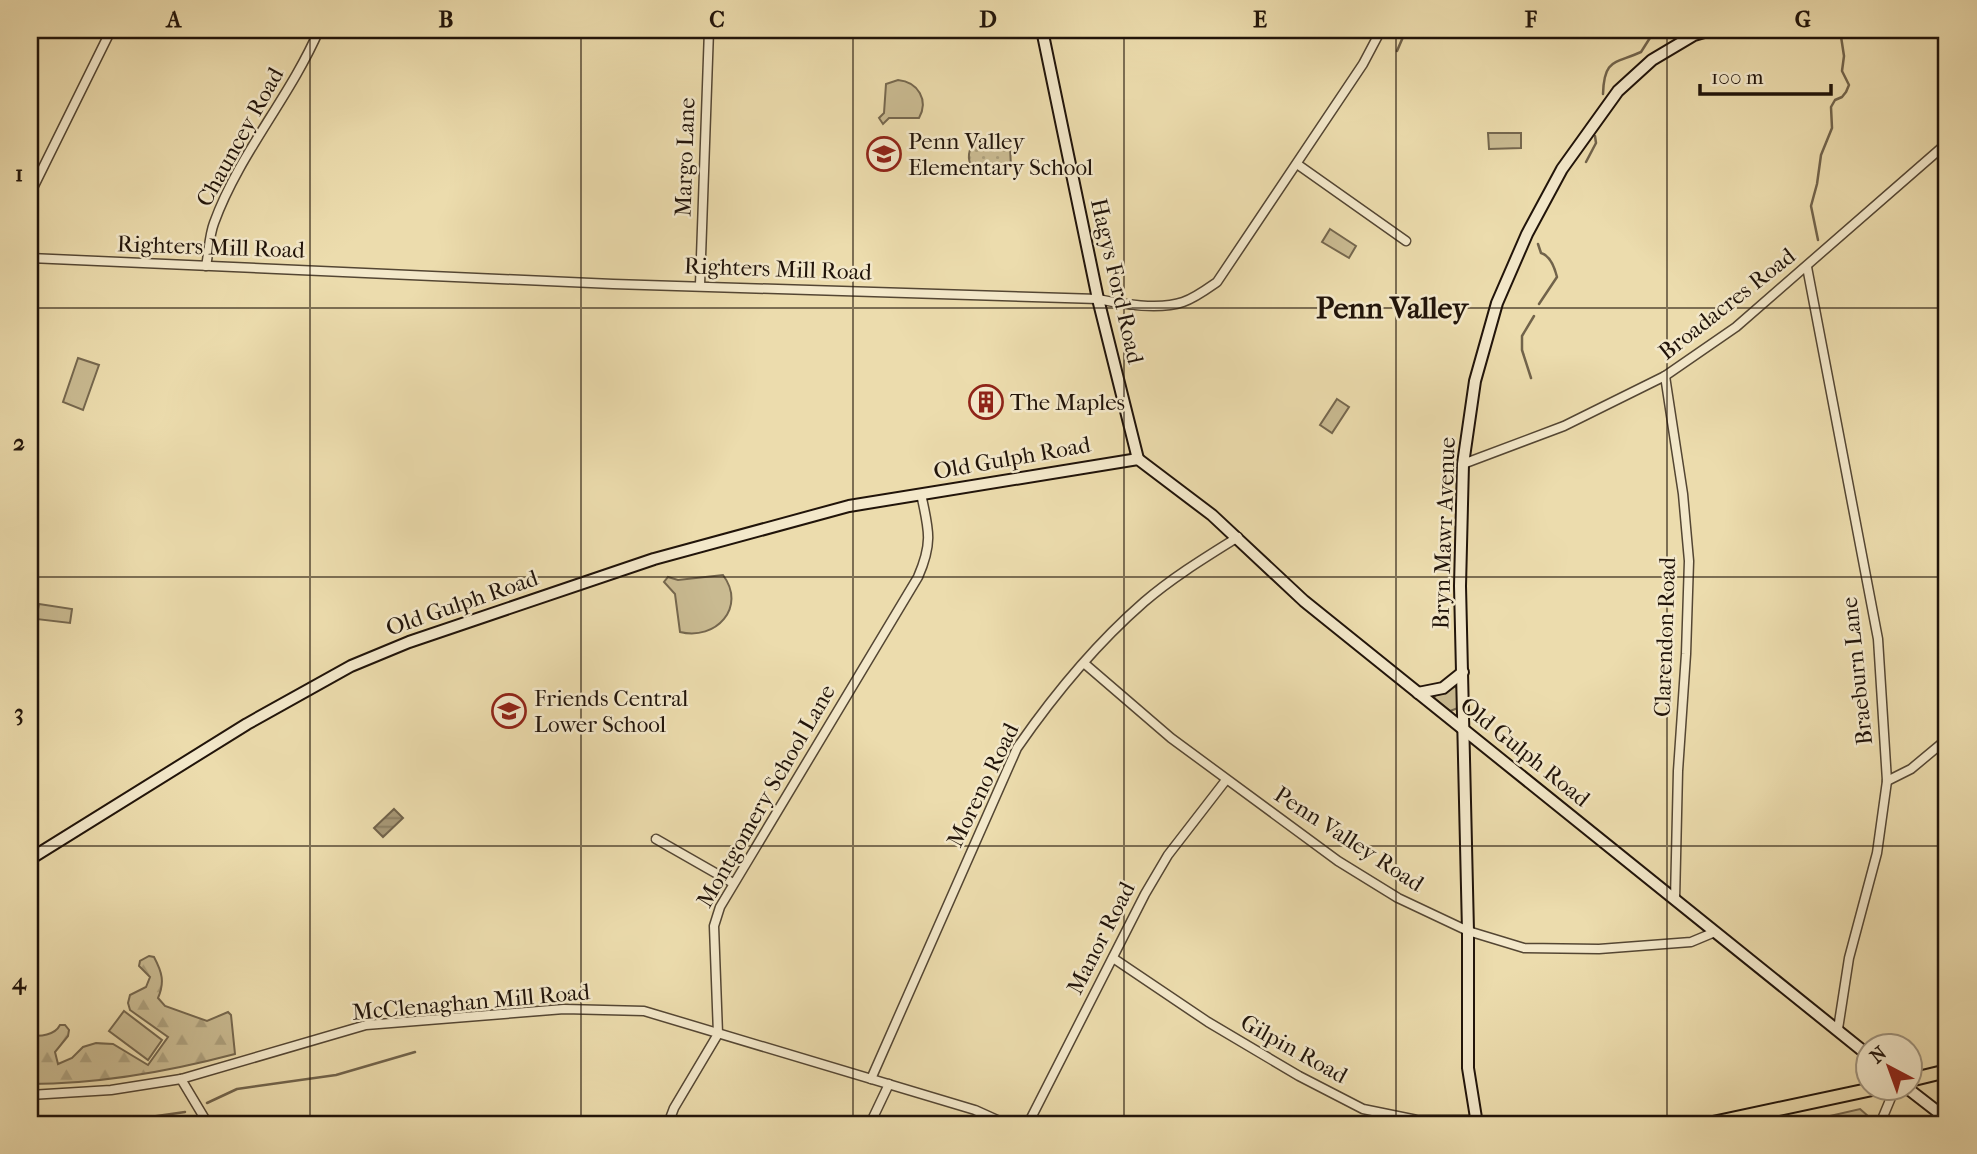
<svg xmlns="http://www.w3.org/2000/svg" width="1977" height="1154" viewBox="0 0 1977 1154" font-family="'IM FELL French Canon',serif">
  <defs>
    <pattern id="forest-firs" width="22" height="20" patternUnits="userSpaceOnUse" patternTransform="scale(1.75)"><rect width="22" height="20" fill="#c9ba91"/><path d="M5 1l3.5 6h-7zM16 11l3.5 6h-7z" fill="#ac9f7c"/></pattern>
    <pattern id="park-dots" width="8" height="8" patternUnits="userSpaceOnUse" patternTransform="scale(1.75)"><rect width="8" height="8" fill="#c9ba91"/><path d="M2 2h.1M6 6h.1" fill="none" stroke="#ac9f7c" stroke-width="1.8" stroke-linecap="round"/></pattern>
    <pattern id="water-rules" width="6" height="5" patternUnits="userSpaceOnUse" patternTransform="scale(1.75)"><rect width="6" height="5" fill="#a79876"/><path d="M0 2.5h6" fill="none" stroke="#887b5f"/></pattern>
  </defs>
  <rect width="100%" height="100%" fill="#ecdcad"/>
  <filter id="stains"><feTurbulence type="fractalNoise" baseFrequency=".00286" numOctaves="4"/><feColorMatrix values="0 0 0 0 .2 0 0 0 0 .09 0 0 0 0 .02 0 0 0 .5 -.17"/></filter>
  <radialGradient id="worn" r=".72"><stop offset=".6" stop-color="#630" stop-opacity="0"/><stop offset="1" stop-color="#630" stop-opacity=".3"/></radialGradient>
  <path fill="url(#forest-firs)" stroke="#75674e" stroke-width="2" d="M149,956L154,957C162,972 165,982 158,998L165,1006L207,1021L228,1012L231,1015L235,1054C167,1072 101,1084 30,1084V1035C40,1037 55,1035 60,1025H65L69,1030L68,1036L55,1052L58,1064L72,1058L83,1047L96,1043L113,1044L148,1065L168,1037L130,1010L128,1003L130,995L146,987L150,977L139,966L140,961Z"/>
  <g fill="url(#park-dots)" stroke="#75674e" stroke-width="2">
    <path d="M982,141L987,146L1010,147L1011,167H972C967,159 968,149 975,142Z"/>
    <path d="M1860,1109L1868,1116L1865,1124H1795Z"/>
  </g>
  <g fill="#c9ba91" stroke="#75674e" stroke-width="2">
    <path d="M898,80C918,82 929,100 919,118H889L883,124L879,118L884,113L886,84Z"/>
    <path d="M1488,133H1521V148L1489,149Z"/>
    <path d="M1330,229L1356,246L1349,258L1322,242Z"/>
    <path d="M78,358L99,365L83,410L63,402Z"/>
    <path d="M1337,399L1349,407L1332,433L1320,425Z"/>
    <path d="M723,575C747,607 716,641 680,632L675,594L664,582L668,577L678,580Z"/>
    <path d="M39,604L72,609L70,623L36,619Z"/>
    <path d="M1455,686L1457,689L1458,708L1450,711L1434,698L1436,695L1441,694Z"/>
    <path d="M124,1011L162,1040L148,1060L109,1031Z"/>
  </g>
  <path fill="url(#water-rules)" stroke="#71634b" stroke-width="2" d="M394,809L403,818L383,837L374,828Z"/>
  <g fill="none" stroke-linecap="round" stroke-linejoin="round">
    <g stroke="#71634b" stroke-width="2.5">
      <path d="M1397,51L1406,30"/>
      <path d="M1603,94C1604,58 1615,64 1641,52L1655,30"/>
      <path d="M1586,162L1596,143L1595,136"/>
      <path d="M1818,240L1811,206L1817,184L1821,155L1832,128L1831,107L1835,100L1842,97L1846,92L1849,85L1842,71L1844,56L1840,30"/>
      <path d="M1538,244L1541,253C1551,256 1555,269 1557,277L1539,304"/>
      <path d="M1531,378L1522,350V336L1534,316"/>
      <path d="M207,1103L237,1089L336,1075L415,1052"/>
      <path d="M101,1124L185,1112"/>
    </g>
    <g stroke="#544633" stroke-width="11">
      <g id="street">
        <path d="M1297,164L1406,241"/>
        <path d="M30,194L111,30"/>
        <path d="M30,258L613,284L1098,299C1121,304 1160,310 1183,302C1195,298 1207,289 1217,282L1363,64L1381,30"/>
        <path d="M206,266C209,252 209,236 214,223C239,154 290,97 319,30"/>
        <path d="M1807,267L1878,639L1887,781L1877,853L1849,958L1838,1029"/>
        <path d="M700,285L709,30"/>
        <path d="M1665,376L1683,494L1689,561L1686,654L1678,771L1675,900"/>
        <path d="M1463,464L1564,426L1665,376L1736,327L1947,143"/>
        <path d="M1085,664L1171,738L1338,861L1398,898L1468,931L1524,948L1599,949L1691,942L1715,932"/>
        <path d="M1887,781L1911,769L1947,739"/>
        <path d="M656,839L733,883"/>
        <path d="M1113,958L1208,1022L1299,1076L1363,1109L1417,1120H1476"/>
        <path d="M181,1079L208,1124"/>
        <path d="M871,1079L1017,748C1053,696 1097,643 1144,602C1173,577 1206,557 1238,537"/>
        <path d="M30,1095L111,1090L181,1079L366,1025L564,1009L644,1011L975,1110L1006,1124"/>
        <path d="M668,1124L674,1108L718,1034L714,926L720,907L918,577C933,543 929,530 921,494"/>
        <path d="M870,1124L889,1084"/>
        <path d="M1028,1124L1145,894L1168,855L1226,780"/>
        <path d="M1880,1124L1895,1088"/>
      </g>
    </g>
    <g stroke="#21140a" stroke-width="14">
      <g id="secondary">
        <path d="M1042,30L1098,299L1138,459"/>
        <path d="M1418,693L1443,688L1463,672"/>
        <path d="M30,859L247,724L351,666L409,642L654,559L849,506L1138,459L1212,515L1304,601L1868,1055"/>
        <path d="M1907,1088L1947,1119"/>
        <path d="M1477,1124L1468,1068V931L1460,586L1463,464L1475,381L1497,303L1527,234L1562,169L1618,91L1652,60L1694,35L1711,30"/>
      </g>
    </g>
    <g stroke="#21140a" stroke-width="16">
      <g id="primary">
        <path d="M1910,1080L1947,1071"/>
        <path d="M1708,1124L1877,1088"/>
      </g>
    </g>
    <use href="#street" stroke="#f3e8ca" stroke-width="8"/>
    <use href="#secondary" stroke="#f3e8ca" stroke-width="10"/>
    <use href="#primary" stroke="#ecdcad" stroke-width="12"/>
  </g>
  <path fill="none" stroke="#21140a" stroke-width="2" stroke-opacity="0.55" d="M310,30V1124M581,30V1124M853,30V1124M1124,30V1124M1396,30V1124M1667,30V1124M30,308H1947M30,577H1947M30,846H1947"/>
  <defs>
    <g id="school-ring" transform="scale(1.75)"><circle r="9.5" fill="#f3e8ca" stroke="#8f2418" stroke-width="1.5"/><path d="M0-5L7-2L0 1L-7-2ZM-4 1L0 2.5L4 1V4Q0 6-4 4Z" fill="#8f2418"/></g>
    <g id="building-ring" transform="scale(1.75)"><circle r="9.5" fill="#f3e8ca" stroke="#8f2418" stroke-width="1.5"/><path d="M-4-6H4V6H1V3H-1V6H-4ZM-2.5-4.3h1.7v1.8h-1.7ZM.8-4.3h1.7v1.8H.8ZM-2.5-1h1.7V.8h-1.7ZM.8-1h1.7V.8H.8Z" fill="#8f2418"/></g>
  </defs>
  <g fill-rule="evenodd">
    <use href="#school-ring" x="884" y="154"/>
    <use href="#building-ring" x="986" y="402"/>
    <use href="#school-ring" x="509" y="711"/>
  </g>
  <g text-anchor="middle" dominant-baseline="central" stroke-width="5" stroke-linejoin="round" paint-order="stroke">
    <g font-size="23" fill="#21140a" stroke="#f3e8ca">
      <text transform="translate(240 137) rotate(-61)">Chauncey Road</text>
      <text transform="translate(685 157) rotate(-88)">Margo Lane</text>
      <text transform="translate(211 247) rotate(2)">Righters Mill Road</text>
      <text transform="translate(778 269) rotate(2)">Righters Mill Road</text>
      <text transform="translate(1117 281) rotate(77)">Hagys Ford Road</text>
      <text transform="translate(1727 304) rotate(-38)">Broadacres Road</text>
      <text transform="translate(1012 458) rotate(-10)">Old Gulph Road</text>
      <text transform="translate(1444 533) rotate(-88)">Bryn Mawr Avenue</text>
      <text transform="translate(462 603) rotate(-19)">Old Gulph Road</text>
      <text transform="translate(1665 637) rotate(-88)">Clarendon Road</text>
      <text transform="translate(1857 671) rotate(-96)">Braeburn Lane</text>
      <text transform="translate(1525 752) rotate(39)">Old Gulph Road</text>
      <text transform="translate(983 785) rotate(-64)">Moreno Road</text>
      <text transform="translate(766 796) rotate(-60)">Montgomery School Lane</text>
      <text transform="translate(1349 839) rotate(33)">Penn Valley Road</text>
      <text transform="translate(1101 938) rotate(-63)">Manor Road</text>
      <text transform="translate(471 1002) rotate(-5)">McClenaghan Mill Road</text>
      <text transform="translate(1294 1049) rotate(29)">Gilpin Road</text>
    </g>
    <g font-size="23" fill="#21140a" stroke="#f3e8ca" text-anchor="start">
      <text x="908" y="141">Penn Valley<tspan x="908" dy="26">Elementary School</tspan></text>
      <text x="1010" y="402">The Maples</text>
      <text x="534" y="698">Friends Central<tspan x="534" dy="26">Lower School</tspan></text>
    </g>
    <g font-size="30" font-weight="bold" fill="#21140a" stroke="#f3e8ca">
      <text x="1392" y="308">Penn Valley</text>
    </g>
  </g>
  <rect width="1977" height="1154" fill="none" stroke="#ecdcad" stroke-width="77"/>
  <g transform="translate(1889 1067) rotate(319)"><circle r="33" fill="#f3e8ca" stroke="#9f937d" stroke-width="2"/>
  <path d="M0-5L12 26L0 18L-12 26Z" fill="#8f2418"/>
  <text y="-10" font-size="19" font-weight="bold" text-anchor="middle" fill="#21140a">N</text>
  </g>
  <path d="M1700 84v10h131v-10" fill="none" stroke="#21140a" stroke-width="3.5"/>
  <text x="1711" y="84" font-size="21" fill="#21140a" stroke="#f3e8ca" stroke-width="5" paint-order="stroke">100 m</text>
  <rect x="38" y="38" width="1900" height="1078" fill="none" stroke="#21140a" stroke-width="2.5"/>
  <g font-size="23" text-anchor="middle" font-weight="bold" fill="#21140a">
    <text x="174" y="27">A</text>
    <text x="446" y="27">B</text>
    <text x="717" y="27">C</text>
    <text x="988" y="27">D</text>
    <text x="1260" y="27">E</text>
    <text x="1531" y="27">F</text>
    <text x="1803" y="27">G</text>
    <text x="19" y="181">1</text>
    <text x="19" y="450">2</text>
    <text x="19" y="720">3</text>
    <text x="19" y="989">4</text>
  </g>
  <rect width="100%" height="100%" filter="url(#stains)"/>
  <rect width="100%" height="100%" fill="url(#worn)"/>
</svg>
